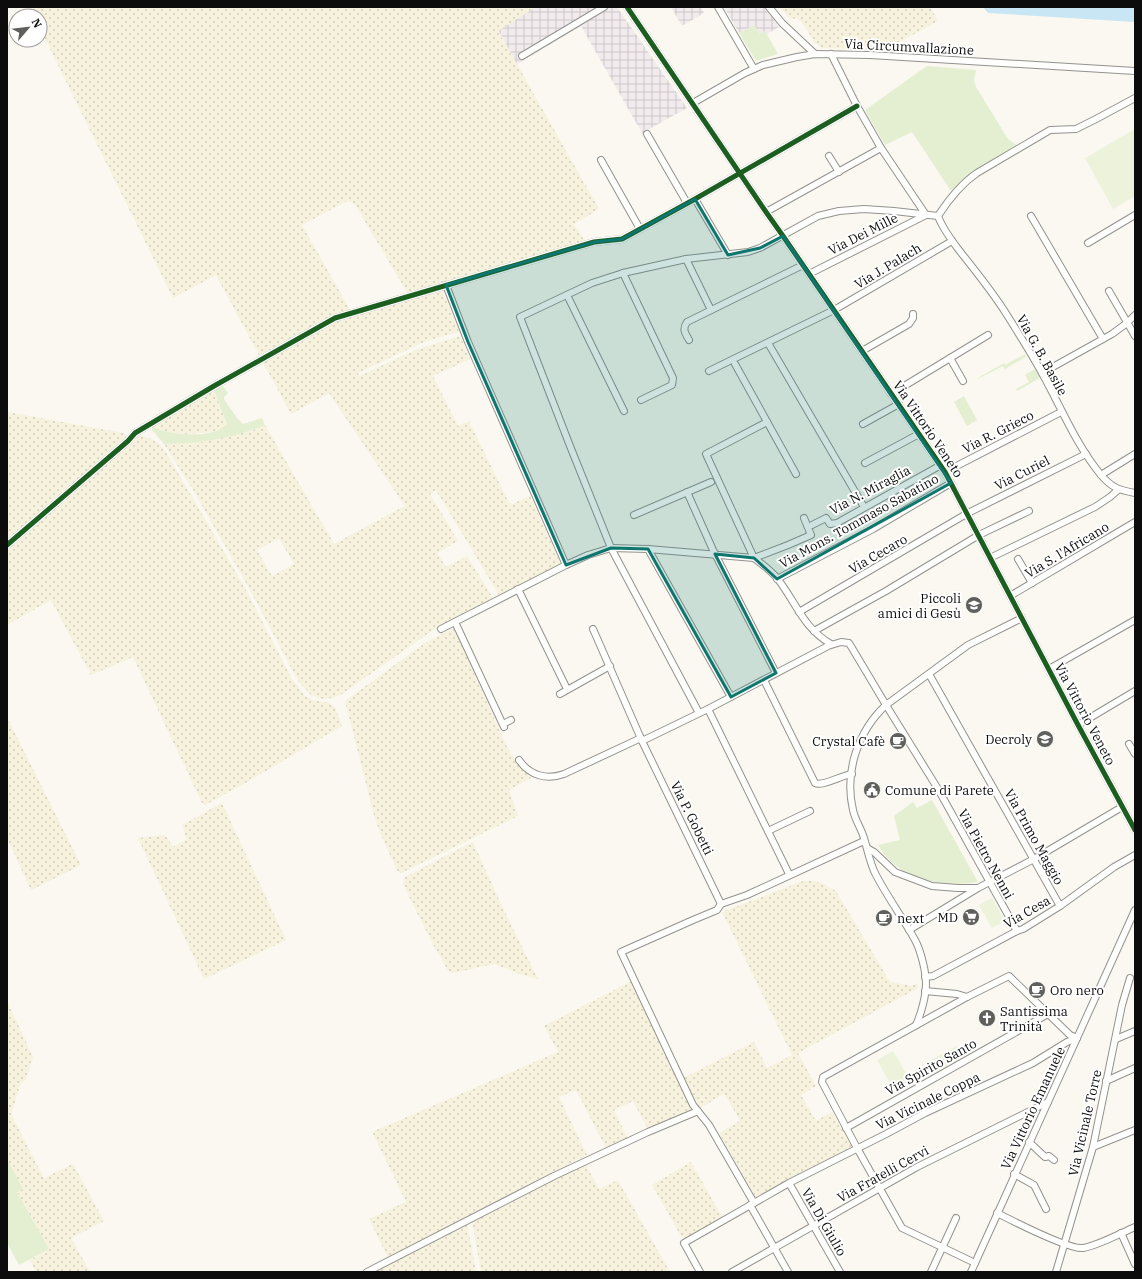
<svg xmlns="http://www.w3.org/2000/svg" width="1142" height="1279" viewBox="0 0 1142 1279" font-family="'IBM Plex Serif',serif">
  <defs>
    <pattern id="industrial-grid" width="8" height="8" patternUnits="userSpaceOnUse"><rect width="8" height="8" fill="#f1ebed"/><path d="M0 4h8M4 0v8" fill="none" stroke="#cdc8ca"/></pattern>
    <pattern id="farmland-dots" width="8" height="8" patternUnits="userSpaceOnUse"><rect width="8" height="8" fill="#f6f2dd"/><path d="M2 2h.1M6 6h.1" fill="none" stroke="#d2cebc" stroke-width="1.8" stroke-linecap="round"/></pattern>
  </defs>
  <rect width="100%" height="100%" fill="#faf8f0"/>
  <g fill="url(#industrial-grid)">
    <path d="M536,7H617L687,108L642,133L581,26L517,64L498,30Z"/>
    <path d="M671,7H701L704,13L682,26Z"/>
    <path d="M724,7H766L779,27L767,34L765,31L760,34L754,25L739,33Z"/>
  </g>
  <g fill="url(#farmland-dots)" fill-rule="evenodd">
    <path d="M29,7H536L498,31L599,209L574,224L585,241L408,294L356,206L352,202L347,201L302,225L350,310L336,314L322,321L260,357L216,275L173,298L40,29V16H33Z"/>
    <path d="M780,7H930L938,21L889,48L883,50L822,48L814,42L806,28L798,19L789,18Z"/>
    <path d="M442,289L459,332L433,339L419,344L358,373L359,376L418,349L460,336L470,359L433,376L458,426L469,421L510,505L530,496L561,564L499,595L436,490L430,494L458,541L437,553L446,567L467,556L493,598L433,630L342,694L332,698L323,699L316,697L310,694L298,681L249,588L193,490L164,444L202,442L253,430L265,425L334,544L405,506L329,393L291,414L263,362L336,319ZM279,538L294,564L272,576L257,550Z"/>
    <path d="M214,390L227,424L222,428L212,432L187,434L163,432L152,427L155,424Z"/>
    <path d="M7,412L123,433L128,437V439L7,542Z"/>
    <path d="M140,435L151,439L158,443L164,449L245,588L292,679L305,696L313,700L329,703L335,707L342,726L249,781L205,805L202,803L133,657L91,675L51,600L7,625V550L137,436Z"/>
    <path d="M454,628L506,745L517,763L531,778L509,790L518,816L401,873L398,872L381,835L375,819L345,701L425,643Z"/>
    <path d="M7,717L81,865L31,890L7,838Z"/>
    <path d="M222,803L286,940L204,979L138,838L165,835L173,847L186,840V837L182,825Z"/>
    <path d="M473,842L500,902L538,979L522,975L494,964L453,973L449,972L435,948L412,903L403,883L405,877Z"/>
    <path d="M803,881H813L824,884L836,891L890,982L912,986L917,983L918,988L798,1053L816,1086L801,1095L816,1121L832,1112L852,1147L796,1175L756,1198L719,1133L740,1121L730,1103L724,1094L700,1108L696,1106L683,1078L754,1042L767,1068L792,1055L722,912Z"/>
    <path d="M632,981L691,1109V1112L648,1129L633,1101L614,1110L628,1139L606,1148L576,1090L559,1097L587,1155L535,1181L388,1258L369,1219L406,1202L372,1132L558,1052L544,1026Z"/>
    <path d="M7,1001L33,1057L26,1080L21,1083L11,1114L44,1178L73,1164L104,1221L71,1238L90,1272H36L30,1260L49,1249L17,1192L23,1189L7,1159Z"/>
    <path d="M691,1162L722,1217L685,1239L681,1236L652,1185Z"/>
    <path d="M585,1163L599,1189L618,1180L670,1272H481L472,1220Z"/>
    <path d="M467,1223L476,1272H373Z"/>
  </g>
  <g fill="#e4efd1">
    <path d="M754,25L760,34L765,31L778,54L756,61L739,33Z"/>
    <path d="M927,66L976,70L974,80L976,87L1008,139L1018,146C994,160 970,172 951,191L912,132L885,145L865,110Z"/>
    <path d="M1025,354L1026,357L1005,369L1003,366L978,379V378L1004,363L1005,365Z"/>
    <path d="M1035,369L1040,378L1017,391L1016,389L1029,382L1025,375Z"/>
    <path d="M222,385L228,393L224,397V399L237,418L243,424L262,418L265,425C233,438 199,444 164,444L152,430V427C171,435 211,440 227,424L214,390Z"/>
    <path d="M964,396L977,420L967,426L954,402Z"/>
    <path d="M932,800L978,882C943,888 898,880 878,845L900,840L894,816L913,802L917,808Z"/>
    <path d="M7,1159L23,1189L17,1192L49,1249L19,1265L7,1243Z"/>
  </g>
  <g fill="#edf3db">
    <path d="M1135,129V196L1113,209L1085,158Z"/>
    <path d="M992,898L1005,921L992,928L979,905Z"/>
    <path d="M957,1046L963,1057L935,1073L929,1061Z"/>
    <path d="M893,1051L911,1082L895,1092L877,1060Z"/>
  </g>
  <path fill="#c8e6f3" d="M983,7H1135V22L988,13Z"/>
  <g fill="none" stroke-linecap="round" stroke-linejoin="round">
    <g stroke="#93928f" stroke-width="8">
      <g id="minor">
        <path d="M627,7L766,212L783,236L945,472L1078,725L1135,830"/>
        <path d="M718,7L754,69"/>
        <path d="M769,7L782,23L815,54"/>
        <path d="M831,54L857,106L881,148L926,215"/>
        <path d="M522,56L604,7"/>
        <path d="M693,103L745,73L763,65L797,57L815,54L870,55L1135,71"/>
        <path d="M647,134L687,203"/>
        <path d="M829,156L839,172"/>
        <path d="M601,160L640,229"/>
        <path d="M695,199L728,255"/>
        <path d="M766,212L881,148"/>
        <path d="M938,216C943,230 953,242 962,254C978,274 994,294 1007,315C1019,334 1031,353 1042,373C1061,407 1076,445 1101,475C1112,488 1119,490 1135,493"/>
        <path d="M938,216C949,199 961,184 977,173L1050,130L1076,129L1096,119L1135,98"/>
        <path d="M1031,216L1103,339"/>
        <path d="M1088,243L1135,215"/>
        <path d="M686,259L711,310"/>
        <path d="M623,273L673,378L672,385L641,400"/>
        <path d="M809,274L926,215"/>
        <path d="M446,285L468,342L566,565"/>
        <path d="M1109,291L1135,336"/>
        <path d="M567,295L624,411"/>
        <path d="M689,340C685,333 682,329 687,322L803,265"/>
        <path d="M768,343L864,507"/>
        <path d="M862,351L909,324L913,318V314"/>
        <path d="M950,358L963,381"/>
        <path d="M735,364L796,474"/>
        <path d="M709,371L834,310L952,241"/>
        <path d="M1042,373L1112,334L1127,323L1135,315"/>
        <path d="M891,394L988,335"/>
        <path d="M767,422L706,454L754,558C762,564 770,570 777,578C796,602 803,628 831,644"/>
        <path d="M863,424L899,404"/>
        <path d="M865,463L919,434"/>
        <path d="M945,472L1061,412"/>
        <path d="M1101,475L1135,454"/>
        <path d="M687,492L713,550L776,673"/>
        <path d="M634,515L711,482"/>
        <path d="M812,525L826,518L830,524L837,523L941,465"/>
        <path d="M7,545L128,441L135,433L214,386L335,318L594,242L622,239L695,199L857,106"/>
        <path d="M648,549L731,697"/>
        <path d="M994,556L1095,507L1110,497L1118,490"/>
        <path d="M1018,559L1032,583"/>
        <path d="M777,579L873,529L951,483"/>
        <path d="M518,589L567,689"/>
        <path d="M1010,596L1135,522"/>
        <path d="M799,612L968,513L1086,454"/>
        <path d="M455,622L504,727"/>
        <path d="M441,629L566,565L588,555L611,548L648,549L754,558L788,545L811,535L804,518"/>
        <path d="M593,629L642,741L721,904"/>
        <path d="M814,631L886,591L979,535L1029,511"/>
        <path d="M1049,669L1135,620"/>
        <path d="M929,674L1060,906"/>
        <path d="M764,680L815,783C822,787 842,775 852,774"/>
        <path d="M560,694L610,666"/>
        <path d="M708,709L789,874"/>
        <path d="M699,713L611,548L570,446L520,317L592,283L623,273L686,259L748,252L760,248L818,216L839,211L864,209L894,211L938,216"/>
        <path d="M503,724L511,720"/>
        <path d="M1078,725L1135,691"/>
        <path d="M642,741L708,709L828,646L841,642L849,643L886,705L938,789L1017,931"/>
        <path d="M1129,744L1135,754"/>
        <path d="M519,760C530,776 547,780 564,774L641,738"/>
        <path d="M768,831L810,811"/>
        <path d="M867,848L874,852L895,872L932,886L958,888H977"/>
        <path d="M909,930L978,888L1034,859L1122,807"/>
        <path d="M925,977L933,976L1017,931L1023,929L1060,906L1114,867L1135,855"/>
        <path d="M925,991L957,994L967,997"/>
        <path d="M916,1025C921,1014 926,996 926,984C926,972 921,951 915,940C903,918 888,898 876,875C870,864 868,851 864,838C861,828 855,820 853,810C844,772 858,731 886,705L968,645L1022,618"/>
        <path d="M1116,1039L1135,1031"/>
        <path d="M1106,1081L1135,1068"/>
        <path d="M846,1128L1048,1014"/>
        <path d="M1029,1142L1045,1157L1049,1156L1054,1160"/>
        <path d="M1093,1147L1135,1130"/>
        <path d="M1014,1174L1034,1185L1046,1209"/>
        <path d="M789,1183L840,1272"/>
        <path d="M754,1203L709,1125L693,1105L621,952L693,920L717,910L721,904L747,895L864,841"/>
        <path d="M750,1205L788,1272"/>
        <path d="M997,1213C1013,1221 1069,1250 1083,1248C1097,1246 1121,1233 1135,1227"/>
        <path d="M1121,1233L1135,1264"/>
        <path d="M975,1263L902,1228L857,1148L822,1082L823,1077L967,997L1009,976L1070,1035L1077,1038"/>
        <path d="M367,1272L554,1176L648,1132L698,1111"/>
        <path d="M700,1272L684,1243L789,1183L886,1134L925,1113L1033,1063L1067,1042L1077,1038"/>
        <path d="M732,1272L917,1167L1048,1102"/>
        <path d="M931,1272L956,1218"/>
        <path d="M971,1272L1135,910"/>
        <path d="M1056,1272L1093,1147L1122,1005L1130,978"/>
      </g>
    </g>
    <use href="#minor" stroke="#fefefd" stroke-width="6"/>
    <g stroke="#fff" stroke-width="8">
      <g id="cycleway">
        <path d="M627,7L766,212L783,236L945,472L1078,725L1135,830"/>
        <path d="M7,545L128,441L135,433L214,386L335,318L594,242L622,239L695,199L857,106"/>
      </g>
    </g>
    <use href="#cycleway" stroke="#1b5e20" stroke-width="5"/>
  </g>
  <path fill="#0f766e" fill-opacity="0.2" stroke="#0f766e" stroke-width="3" stroke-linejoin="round" d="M695,199L728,255L760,248L783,236L951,483L777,579L754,558L715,554L776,673L731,697L648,549L611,548L566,565L468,342L446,285L594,242L622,239Z"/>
  <defs>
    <g id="school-disc" transform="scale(0.9)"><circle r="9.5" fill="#5f5f5c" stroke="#fff"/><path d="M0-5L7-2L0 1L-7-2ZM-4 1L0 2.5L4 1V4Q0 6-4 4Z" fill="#fff"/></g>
    <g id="cafe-disc" transform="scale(0.9)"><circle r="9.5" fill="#5f5f5c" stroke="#fff"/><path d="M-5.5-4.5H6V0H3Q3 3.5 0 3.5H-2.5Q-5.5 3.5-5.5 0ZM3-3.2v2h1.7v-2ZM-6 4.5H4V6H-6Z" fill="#fff"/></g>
    <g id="civic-disc" transform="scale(0.9)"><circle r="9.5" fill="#5f5f5c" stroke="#fff"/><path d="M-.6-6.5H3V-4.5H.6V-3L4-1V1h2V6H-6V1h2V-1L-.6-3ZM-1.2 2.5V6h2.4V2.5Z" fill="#fff"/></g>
    <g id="supermarket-disc" transform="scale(0.9)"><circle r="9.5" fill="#5f5f5c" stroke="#fff"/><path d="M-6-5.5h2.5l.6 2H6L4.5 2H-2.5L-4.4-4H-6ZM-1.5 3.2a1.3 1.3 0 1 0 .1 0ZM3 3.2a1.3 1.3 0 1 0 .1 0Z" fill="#fff"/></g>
    <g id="church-disc" transform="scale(0.9)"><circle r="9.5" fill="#5f5f5c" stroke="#fff"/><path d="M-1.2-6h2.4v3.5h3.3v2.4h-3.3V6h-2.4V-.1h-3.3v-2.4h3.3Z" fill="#fff"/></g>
  </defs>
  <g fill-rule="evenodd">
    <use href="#school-disc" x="974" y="605"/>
    <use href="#school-disc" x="1045" y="739"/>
    <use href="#cafe-disc" x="898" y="741"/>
    <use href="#civic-disc" x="872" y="790"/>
    <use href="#supermarket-disc" x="971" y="917"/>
    <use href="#cafe-disc" x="884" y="918"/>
    <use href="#cafe-disc" x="1037" y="990"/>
    <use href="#church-disc" x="987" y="1018"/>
  </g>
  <g text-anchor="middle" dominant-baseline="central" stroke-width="4" stroke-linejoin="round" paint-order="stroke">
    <g font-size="13" fill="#0c0c0c" stroke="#fff">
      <text transform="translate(909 47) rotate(3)">Via Circumvallazione</text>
      <text transform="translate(863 234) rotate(-27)">Via Dei Mille</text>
      <text transform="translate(888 266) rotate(-31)">Via J. Palach</text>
      <text transform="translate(1042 355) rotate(61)">Via G. B. Basile</text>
      <text transform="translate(928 429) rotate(56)">Via Vittorio Veneto</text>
      <text transform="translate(998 432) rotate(-27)">Via R. Grieco</text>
      <text transform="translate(1022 473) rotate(-27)">Via Curiel</text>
      <text transform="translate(870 490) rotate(-28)">Via N. Miraglia</text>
      <text transform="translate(859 521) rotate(-29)">Via Mons. Tommaso Sabatino</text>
      <text transform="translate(1067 550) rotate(-31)">Via S. l'Africano</text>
      <text transform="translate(878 554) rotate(-30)">Via Cecaro</text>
      <text transform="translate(1085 714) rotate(62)">Via Vittorio Veneto</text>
      <text transform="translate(692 818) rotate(64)">Via P. Gobetti</text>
      <text transform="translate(1034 837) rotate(61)">Via Primo Maggio</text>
      <text transform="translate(986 854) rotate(61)">Via Pietro Nenni</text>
      <text transform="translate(1027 912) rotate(-30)">Via Cesa</text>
      <text transform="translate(931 1067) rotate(-29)">Via Spirito Santo</text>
      <text transform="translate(928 1101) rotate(-26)">Via Vicinale Coppa</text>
      <text transform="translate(1033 1108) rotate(-65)">Via Vittorio Emanuele</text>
      <text transform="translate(1085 1123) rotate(-77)">Via Vicinale Torre</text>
      <text transform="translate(883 1174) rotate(-29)">Via Fratelli Cervi</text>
      <text transform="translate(824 1222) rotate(60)">Via Di Giulio</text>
    </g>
    <g font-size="13" fill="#0c0c0c" stroke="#fff" text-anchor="end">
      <text x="961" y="598">Piccoli<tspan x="961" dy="15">amici di Gesù</tspan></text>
      <text x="1032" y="739">Decroly</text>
      <text x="885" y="741">Crystal Cafè</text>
      <text x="885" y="790" text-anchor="start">Comune di Parete</text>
      <text x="958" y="917">MD</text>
      <text x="897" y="918" text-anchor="start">next</text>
      <text x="1050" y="990" text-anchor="start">Oro nero</text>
      <text x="1000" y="1011" text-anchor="start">Santissima<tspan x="1000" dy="15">Trinità</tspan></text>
    </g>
  </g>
  <rect width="1142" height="1279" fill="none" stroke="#0c0c0c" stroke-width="16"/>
  <g transform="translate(28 28) rotate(62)"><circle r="19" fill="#ffffff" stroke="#9e9e9e"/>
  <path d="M0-3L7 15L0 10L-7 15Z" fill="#5f5f5c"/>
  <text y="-6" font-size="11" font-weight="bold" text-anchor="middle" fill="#0c0c0c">N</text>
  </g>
</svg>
